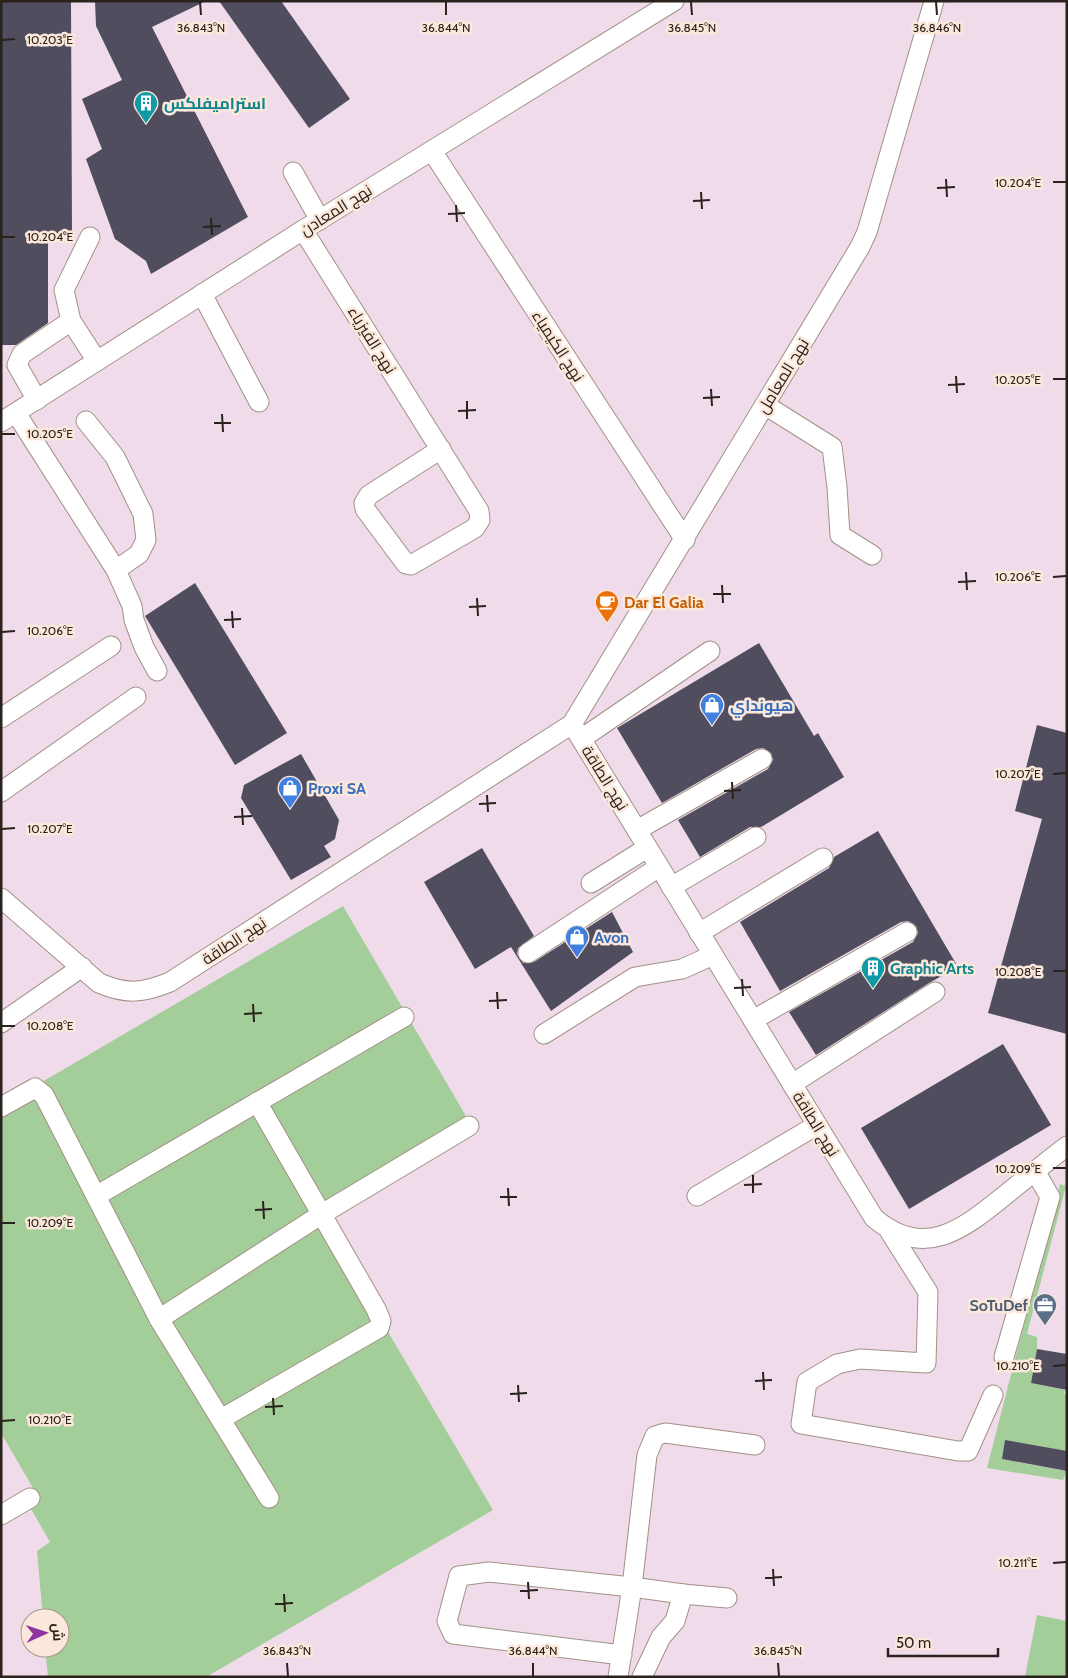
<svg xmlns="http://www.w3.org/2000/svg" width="1068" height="1678" viewBox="0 0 1068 1678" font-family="Cabin,Cairo,sans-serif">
  <rect width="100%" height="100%" fill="#fbe8da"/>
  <path fill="#f0dbea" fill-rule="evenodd" d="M1,1H1067V1677H1ZM30,1618H60V1648H30Z"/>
  <g fill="#a3cd99">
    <path d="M343,906L470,1123L318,1213L493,1510L206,1677H48L45,1648H60V1618H43L37,1551L50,1542L31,1509L36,1493L1,1433V1106Z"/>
    <path d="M1060,1184L1066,1186L1027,1334L1037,1337V1349L1031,1383L1065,1390L1064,1394L1067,1395V1451L1002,1459L1066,1471L1063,1480L987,1468Z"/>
    <path d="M1037,1615L1067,1621V1677H1025Z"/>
  </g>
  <g fill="#4f4d5e">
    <path d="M1,1H71L72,236H48V323L16,345H1Z"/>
    <path d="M95,1H206L152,27L248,217L151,274L146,261L115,239L86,159L102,149L82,99L122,80L96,26Z"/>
    <path d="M219,1H281L350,99L309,128Z"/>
    <path d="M195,583L287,733L235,765L145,616Z"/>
    <path d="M759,643L814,736L818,733L844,777L761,827H750L700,857L678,820L768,769L773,760L771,753L763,748L756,749L662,803L617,728Z"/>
    <path d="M1037,725L1067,733V1034L988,1013L1042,819L1015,811Z"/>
    <path d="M301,754L339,820L335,839L324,846L331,857L291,880L241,798L244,785Z"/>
    <path d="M878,831L958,967L929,983L816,1055L789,1012L913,942L918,933L916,926L908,921L901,922L780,991L740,922L829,868L834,857Z"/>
    <path d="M482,848L534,936L518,948L517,954L523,963L534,962L612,912L633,952L551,1011L511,947L475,969L424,882Z"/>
    <path d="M1003,1044L1051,1125L909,1209L861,1128Z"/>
    <path d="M1037,1349L1067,1354V1390L1031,1383Z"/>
    <path d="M1005,1440L1067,1451V1471L1002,1459Z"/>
  </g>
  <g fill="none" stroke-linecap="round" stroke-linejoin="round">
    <g stroke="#a29184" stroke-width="21">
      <g id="minor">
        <path d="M432,151L685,540"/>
        <path d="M293,172L320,220"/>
        <path d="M303,230L479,511L480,520L475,528L411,565L406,564L365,509L364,503L369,495L441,449"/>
        <path d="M90,237L64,290L71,321L97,361"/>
        <path d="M202,294L259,402"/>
        <path d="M37,400L17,365L22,354L71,321"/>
        <path d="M765,405L832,447L837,487L840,535L872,555"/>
        <path d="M16,413L116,570L132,606L134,620L144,647L157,671"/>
        <path d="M86,421L115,457L143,514L146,540L139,554L116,570"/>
        <path d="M1,422L303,230L674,1"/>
        <path d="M1,718L111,646"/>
        <path d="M572,724L874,1218C924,1260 962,1230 1004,1196C1025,1179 1046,1162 1067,1146"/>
        <path d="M581,739L710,651"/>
        <path d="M1,792L136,697"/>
        <path d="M637,830L762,759"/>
        <path d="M591,883L647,848"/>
        <path d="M671,887L756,837"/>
        <path d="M1,898L99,983C127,995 143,993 170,982L572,724L860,247L867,232L934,1"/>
        <path d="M699,933L823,858"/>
        <path d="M528,953L659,867"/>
        <path d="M753,1020L907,932"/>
        <path d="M1,1023L82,967"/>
        <path d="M544,1034L635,977L682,969L713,955"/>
        <path d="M792,1084L935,992"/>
        <path d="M1,1107L35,1088L44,1095L159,1319L269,1498"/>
        <path d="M96,1196L404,1017"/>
        <path d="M697,1196L817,1125"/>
        <path d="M890,1232L928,1292L926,1363L860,1359L837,1364L807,1382L801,1424L958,1451H968L993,1395"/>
        <path d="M159,1319L322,1214L469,1126"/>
        <path d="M1004,1357L1050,1197L1035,1171"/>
        <path d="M221,1419L379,1328L381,1321L376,1309L257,1102"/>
        <path d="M1,1515L30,1498"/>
        <path d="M683,1594L727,1598"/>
        <path d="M618,1677L632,1587L489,1572L459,1576L447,1621L453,1634L622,1655"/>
        <path d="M642,1677L661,1637L675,1621L683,1594L632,1587L647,1455L655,1436L665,1433L755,1445"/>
      </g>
    </g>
    <use href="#minor" stroke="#fff" stroke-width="19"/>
  </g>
  <path fill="none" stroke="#29221d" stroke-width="2" d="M200,2L201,15M446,2V15M691,2L692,15M936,2L937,15M2,40L15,39M946,179L947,197M1053,182H1066M937,188L955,187M701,192L702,209M693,201L710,200M456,205L457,222M448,214L465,213M211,218L212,235M203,227L221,226M2,237H15M956,376L957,393M1053,379H1066M948,385L965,384M711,389L712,406M703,398L720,397M467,401V419M458,411L476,410M222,414L223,432M214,423H231M2,434H15M966,572L967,590M1053,577L1066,576M958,582L976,581M722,585L723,603M713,594H731M477,598L478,616M469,607L486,606M232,611L233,628M224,620L241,619M2,632L15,631M1053,774L1066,773M732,782L733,799M724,791L741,790M487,795L488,812M479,804L496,803M242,808L243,825M234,817L252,816M2,829L15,828M1053,971H1066M742,979L743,996M734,988L751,987M497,992L498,1009M489,1001L507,1000M253,1004L254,1022M244,1014L262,1013M2,1026H15M1053,1168H1066M753,1175V1193M744,1185L762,1184M508,1188L509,1206M500,1197H517M263,1201L264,1219M255,1210L272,1209M2,1223H15M1053,1366L1066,1365M763,1372L764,1390M755,1381L772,1380M518,1385L519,1402M510,1394L527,1393M273,1398L274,1415M265,1407L283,1406M2,1421L15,1420M1053,1563L1066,1562M773,1569L774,1586M765,1578L782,1577M528,1582L529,1599M520,1591L538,1590M284,1594L285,1612M275,1604L293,1603M287,1663L288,1676M533,1663V1676M778,1663L779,1676"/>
  <defs>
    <g id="building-pin" transform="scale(1.25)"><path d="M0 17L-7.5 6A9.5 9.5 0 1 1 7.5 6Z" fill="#0f9aa8" stroke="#fbe8da"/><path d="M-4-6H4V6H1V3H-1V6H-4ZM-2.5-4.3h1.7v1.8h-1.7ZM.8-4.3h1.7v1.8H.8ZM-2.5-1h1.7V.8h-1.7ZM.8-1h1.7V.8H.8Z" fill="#fff"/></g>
    <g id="cafe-pin" transform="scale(1.25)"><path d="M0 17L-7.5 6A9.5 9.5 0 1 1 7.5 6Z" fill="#e8710a" stroke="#fbe8da"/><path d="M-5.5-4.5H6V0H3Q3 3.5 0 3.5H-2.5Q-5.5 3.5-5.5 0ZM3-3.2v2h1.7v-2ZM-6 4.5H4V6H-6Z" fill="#fff"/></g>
    <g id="shop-pin" transform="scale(1.25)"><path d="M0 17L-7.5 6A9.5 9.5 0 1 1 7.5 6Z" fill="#3f7fe0" stroke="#fbe8da"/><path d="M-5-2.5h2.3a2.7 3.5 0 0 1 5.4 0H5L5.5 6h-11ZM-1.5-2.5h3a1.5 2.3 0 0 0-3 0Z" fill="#fff"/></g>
    <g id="office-pin" transform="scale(1.25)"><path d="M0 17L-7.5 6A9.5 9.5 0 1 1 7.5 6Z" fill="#5c6f8a" stroke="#fbe8da"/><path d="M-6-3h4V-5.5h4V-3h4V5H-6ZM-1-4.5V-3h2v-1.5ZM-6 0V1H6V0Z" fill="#fff"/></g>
  </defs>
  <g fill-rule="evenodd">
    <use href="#building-pin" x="146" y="103"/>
    <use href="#cafe-pin" x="607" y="602"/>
    <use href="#shop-pin" x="712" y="705"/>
    <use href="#shop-pin" x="290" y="788"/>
    <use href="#shop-pin" x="577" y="937"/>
    <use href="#building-pin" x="873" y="968"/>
    <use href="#office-pin" x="1045" y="1305"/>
  </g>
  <g text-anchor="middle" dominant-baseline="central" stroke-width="5" stroke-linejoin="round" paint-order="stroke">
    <g font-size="16" font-weight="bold" fill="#0d838f" stroke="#fbe8da" text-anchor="start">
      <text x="164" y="103">استراميفلكس</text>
      <text x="890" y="968">Graphic Arts</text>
    </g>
    <g font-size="16" fill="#29221d" stroke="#fbe8da">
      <text transform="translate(336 210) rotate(-32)">نهج المعادن</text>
      <text transform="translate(372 340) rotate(58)">نهج الفيزياء</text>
      <text transform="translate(558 346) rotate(57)">نهج الكيمياء</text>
      <text transform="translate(783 376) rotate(-59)">نهج المعامل</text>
      <text transform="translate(605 778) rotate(58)">نهج الطاقة</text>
      <text transform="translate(234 941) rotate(-33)">نهج الطاقة</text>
      <text transform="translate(816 1124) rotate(58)">نهج الطاقة</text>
    </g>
    <g font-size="16" font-weight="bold" fill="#c56008" stroke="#fbe8da" text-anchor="start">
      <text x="624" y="602">Dar El Galia</text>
    </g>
    <g font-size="16" font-weight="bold" fill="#366cbe" stroke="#fbe8da" text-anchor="start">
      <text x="730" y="705">هيونداي</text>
      <text x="308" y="788">Proxi SA</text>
      <text x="594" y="937">Avon</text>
    </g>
    <g font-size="16" font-weight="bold" fill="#4e5e75" stroke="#fbe8da" text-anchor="end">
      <text x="1028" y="1305">SoTuDef</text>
    </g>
  </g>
  <g font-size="12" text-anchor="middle" fill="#29221d" stroke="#fbe8da" stroke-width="5" stroke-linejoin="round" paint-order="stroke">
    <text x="201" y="32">36.843°N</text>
    <text x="446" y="32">36.844°N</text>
    <text x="692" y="32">36.845°N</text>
    <text x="937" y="32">36.846°N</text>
    <text x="50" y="44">10.203°E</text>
    <text x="1018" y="187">10.204°E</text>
    <text x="50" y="241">10.204°E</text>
    <text x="1018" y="384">10.205°E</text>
    <text x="50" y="438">10.205°E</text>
    <text x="1018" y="581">10.206°E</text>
    <text x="50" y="635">10.206°E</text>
    <text x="1018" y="778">10.207°E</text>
    <text x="50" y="833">10.207°E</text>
    <text x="1018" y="976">10.208°E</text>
    <text x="50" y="1030">10.208°E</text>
    <text x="1018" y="1173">10.209°E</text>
    <text x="50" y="1227">10.209°E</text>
    <text x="1018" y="1370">10.210°E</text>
    <text x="50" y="1424">10.210°E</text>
    <text x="1018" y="1567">10.211°E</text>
    <text x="287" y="1655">36.843°N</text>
    <text x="533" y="1655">36.844°N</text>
    <text x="778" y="1655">36.845°N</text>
  </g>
  <rect width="1068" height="1678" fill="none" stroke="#29221d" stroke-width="5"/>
  <g transform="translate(45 1633) rotate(87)"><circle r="24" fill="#fbe8da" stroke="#a7998e"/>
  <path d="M0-4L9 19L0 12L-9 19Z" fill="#90349f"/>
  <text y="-8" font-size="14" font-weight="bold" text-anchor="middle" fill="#29221d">ش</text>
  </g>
  <path d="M888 1648v8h110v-8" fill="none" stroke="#29221d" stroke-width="2.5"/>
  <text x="896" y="1648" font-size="15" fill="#29221d" stroke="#fbe8da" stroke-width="4" paint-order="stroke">50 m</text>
</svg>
